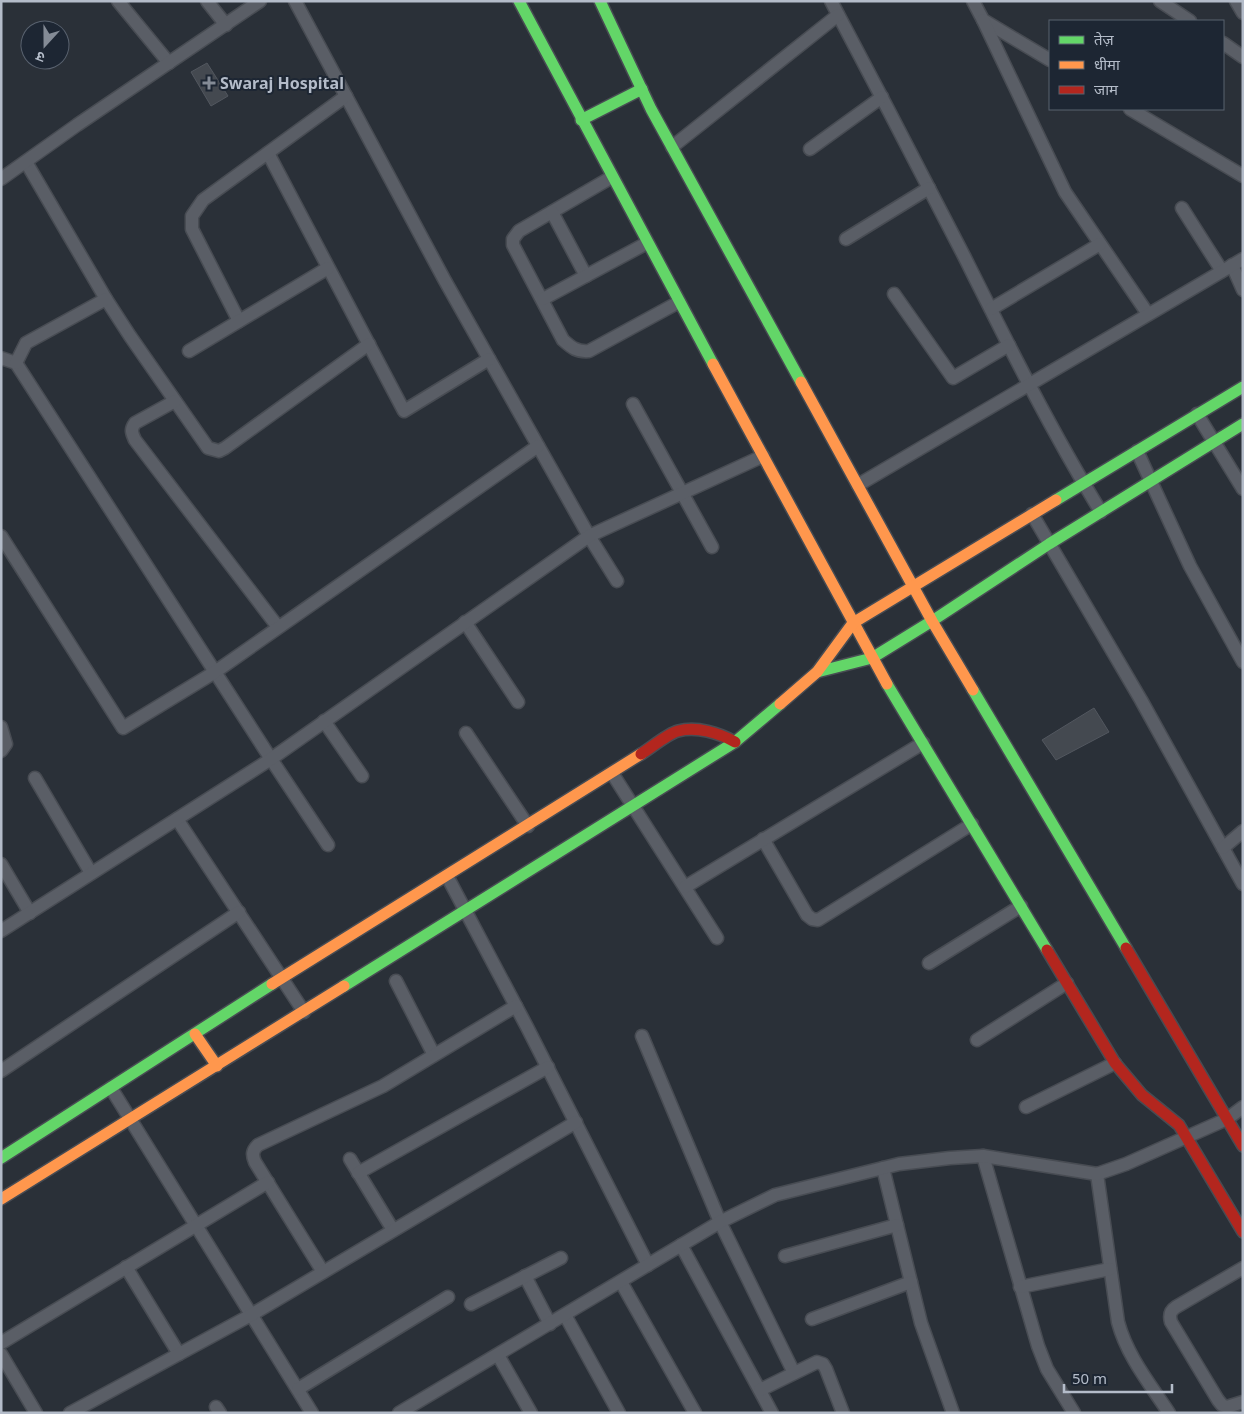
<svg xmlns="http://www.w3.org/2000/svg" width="1244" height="1414" viewBox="0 0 1244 1414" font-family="'Noto Sans','Noto Sans Devanagari',sans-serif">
  <rect width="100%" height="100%" fill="#2a3038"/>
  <g fill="#444950" stroke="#52575f">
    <path d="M207,63L228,96L211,106L191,72Z"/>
    <path d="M1094,708L1109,732L1056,760L1042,740Z"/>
  </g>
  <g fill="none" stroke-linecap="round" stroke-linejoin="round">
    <g stroke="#484c53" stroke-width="15">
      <g id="street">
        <path d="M118,1L169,63"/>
        <path d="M207,1L226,25"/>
        <path d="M295,1L444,279L589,536L617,581"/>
        <path d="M831,1C876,86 920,170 964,256C1007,342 1050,429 1101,512"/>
        <path d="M973,1L983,20L1050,60"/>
        <path d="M1160,1L1190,21"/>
        <path d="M1236,1L1243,13"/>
        <path d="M983,20L1065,192L1148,314"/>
        <path d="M1223,43L1243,57"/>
        <path d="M1130,109L1243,176"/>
        <path d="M672,147L838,15"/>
        <path d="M810,149L882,97"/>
        <path d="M268,153L404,411L489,359"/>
        <path d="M26,162L106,299L130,336L208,448L219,451L225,448L369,344"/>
        <path d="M612,177L519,231L513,239V245L563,340C572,348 577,352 589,351L679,302"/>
        <path d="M1,179L77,125L260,1"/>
        <path d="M1182,208L1222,271"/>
        <path d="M552,212L586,276"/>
        <path d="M846,239L929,188"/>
        <path d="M1232,265L1243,290"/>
        <path d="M894,294L953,378L1009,345"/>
        <path d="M543,299L647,243"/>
        <path d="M991,309L1100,244"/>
        <path d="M239,321L192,229V216L203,200L346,96"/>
        <path d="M189,351L328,268"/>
        <path d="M1,358L16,363L271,759L328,845"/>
        <path d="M16,363L26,343L106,299"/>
        <path d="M175,401L135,423C130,430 132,433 135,440L278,627"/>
        <path d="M633,404L712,547"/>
        <path d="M1197,414L1243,489"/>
        <path d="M1137,451L1190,566L1243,662"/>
        <path d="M858,485L1243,259"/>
        <path d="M1032,514L1141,700L1243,884"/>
        <path d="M1,536L123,728L215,672L538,446"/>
        <path d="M465,622L518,702"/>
        <path d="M324,721L362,776"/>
        <path d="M1,727L6,744L1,751"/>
        <path d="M466,733L528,826"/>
        <path d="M612,773L717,938"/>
        <path d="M35,778L91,873"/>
        <path d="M177,819L304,1012"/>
        <path d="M763,839L807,915L812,919L818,920L972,824"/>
        <path d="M1223,848L1243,831"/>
        <path d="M1,864L30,913"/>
        <path d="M447,876L527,1027L648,1265"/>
        <path d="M685,887L923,743"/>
        <path d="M1,931L271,759L589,536L763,456"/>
        <path d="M929,963L1021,906"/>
        <path d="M396,981L434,1055"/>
        <path d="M642,1036L720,1222L794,1373"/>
        <path d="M977,1040L1067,983"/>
        <path d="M1,1071L239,912"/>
        <path d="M111,1088L312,1413"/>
        <path d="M1026,1107L1115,1063"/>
        <path d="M983,1156L1038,1346L1047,1369L1074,1413"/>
        <path d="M350,1159L393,1230"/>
        <path d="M883,1168L921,1323L953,1413"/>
        <path d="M358,1173L548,1067"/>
        <path d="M1097,1174L1118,1322C1127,1356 1150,1384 1169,1413"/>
        <path d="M681,1245L772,1413"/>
        <path d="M785,1256L897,1225"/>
        <path d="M126,1267L179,1354"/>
        <path d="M1243,1268L1176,1307C1170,1311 1169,1315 1171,1322L1218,1400L1222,1405L1227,1407L1243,1402"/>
        <path d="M323,1272L255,1162C252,1155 252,1151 258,1145L383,1086L516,1006"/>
        <path d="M525,1276L550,1324"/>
        <path d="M621,1282L695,1413"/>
        <path d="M1020,1287L1110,1269"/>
        <path d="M471,1304L561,1258"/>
        <path d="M565,1315L619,1413"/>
        <path d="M812,1319L911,1282"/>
        <path d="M1,1343L268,1182"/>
        <path d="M1,1354L36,1413"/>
        <path d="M498,1355L531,1413"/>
        <path d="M298,1389L448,1297"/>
        <path d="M760,1390L817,1362L823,1364L826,1369L843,1413"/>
        <path d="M216,1407L220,1413"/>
        <path d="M70,1413L251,1315L576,1122"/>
        <path d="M399,1413L720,1222L775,1195L899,1164L950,1158L983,1156L1097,1174L1126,1164L1227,1119L1243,1107"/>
      </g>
    </g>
    <g stroke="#484c53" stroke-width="14">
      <g id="fast">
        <path d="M519,1L713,364"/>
        <path d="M600,1L651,109L801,382"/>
        <path d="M581,120L642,89"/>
        <path d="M1056,500L1243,387"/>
        <path d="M817,672L872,658L932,621L1049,544L1243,424"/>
        <path d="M887,684L1047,950"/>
        <path d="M973,690L1126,948"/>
        <path d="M344,986L735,742L780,704"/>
        <path d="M1,1158L272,984"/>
      </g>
    </g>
    <g stroke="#484c53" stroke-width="14">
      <g id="slow">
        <path d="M713,364L887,684"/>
        <path d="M801,382L932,621L973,690"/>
        <path d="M780,704L817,672L853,623L1056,500"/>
        <path d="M272,984L641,754"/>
        <path d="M195,1034L217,1066"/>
        <path d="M1,1199L344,986"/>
      </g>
    </g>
    <g stroke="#484c53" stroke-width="14">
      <g id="jam">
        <path d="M641,754C651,748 667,734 678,731C697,726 719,733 735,742"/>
        <path d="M1126,948L1243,1146"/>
        <path d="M1047,950L1115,1063L1142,1095L1179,1125L1243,1232"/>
      </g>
    </g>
    <use href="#street" stroke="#5a5e66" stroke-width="12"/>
    <use href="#fast" stroke="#63d668" stroke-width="11"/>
    <use href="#slow" stroke="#ff974d" stroke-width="11"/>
    <use href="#jam" stroke="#b3261e" stroke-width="11"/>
  </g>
  <path fill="#848b96" stroke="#1d2633" stroke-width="2" d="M206.5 75.5h5v5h5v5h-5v5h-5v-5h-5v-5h5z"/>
  <g text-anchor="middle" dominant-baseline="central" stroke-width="4" stroke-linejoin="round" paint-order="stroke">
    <g font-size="16" font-weight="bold" fill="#b4bcc9" stroke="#1d2633" text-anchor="start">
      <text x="220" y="83">Swaraj Hospital</text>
    </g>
  </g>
  <rect width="1244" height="1414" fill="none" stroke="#b4bcc9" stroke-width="5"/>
  <rect x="1049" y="20" width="175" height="90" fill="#1d2633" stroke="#59626f"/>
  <rect x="1059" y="36" width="25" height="8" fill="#63d668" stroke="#59626f"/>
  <text x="1094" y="45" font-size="15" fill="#b4bcc9">तेज़</text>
  <rect x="1059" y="61" width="25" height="8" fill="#ff974d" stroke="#59626f"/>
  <text x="1094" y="70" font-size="15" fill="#b4bcc9">धीमा</text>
  <rect x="1059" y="86" width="25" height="8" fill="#b3261e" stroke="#59626f"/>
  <text x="1094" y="95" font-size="15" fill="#b4bcc9">जाम</text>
  <g transform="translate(45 45) rotate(201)"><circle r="24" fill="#1d2633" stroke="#59626f"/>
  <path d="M0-4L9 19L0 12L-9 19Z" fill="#848b96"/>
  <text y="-8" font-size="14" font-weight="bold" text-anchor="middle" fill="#b4bcc9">उ</text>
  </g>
  <path d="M1064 1384v8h108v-8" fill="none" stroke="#b4bcc9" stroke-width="2.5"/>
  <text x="1072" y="1384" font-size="15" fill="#b4bcc9" stroke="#1d2633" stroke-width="4" paint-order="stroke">50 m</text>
</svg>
